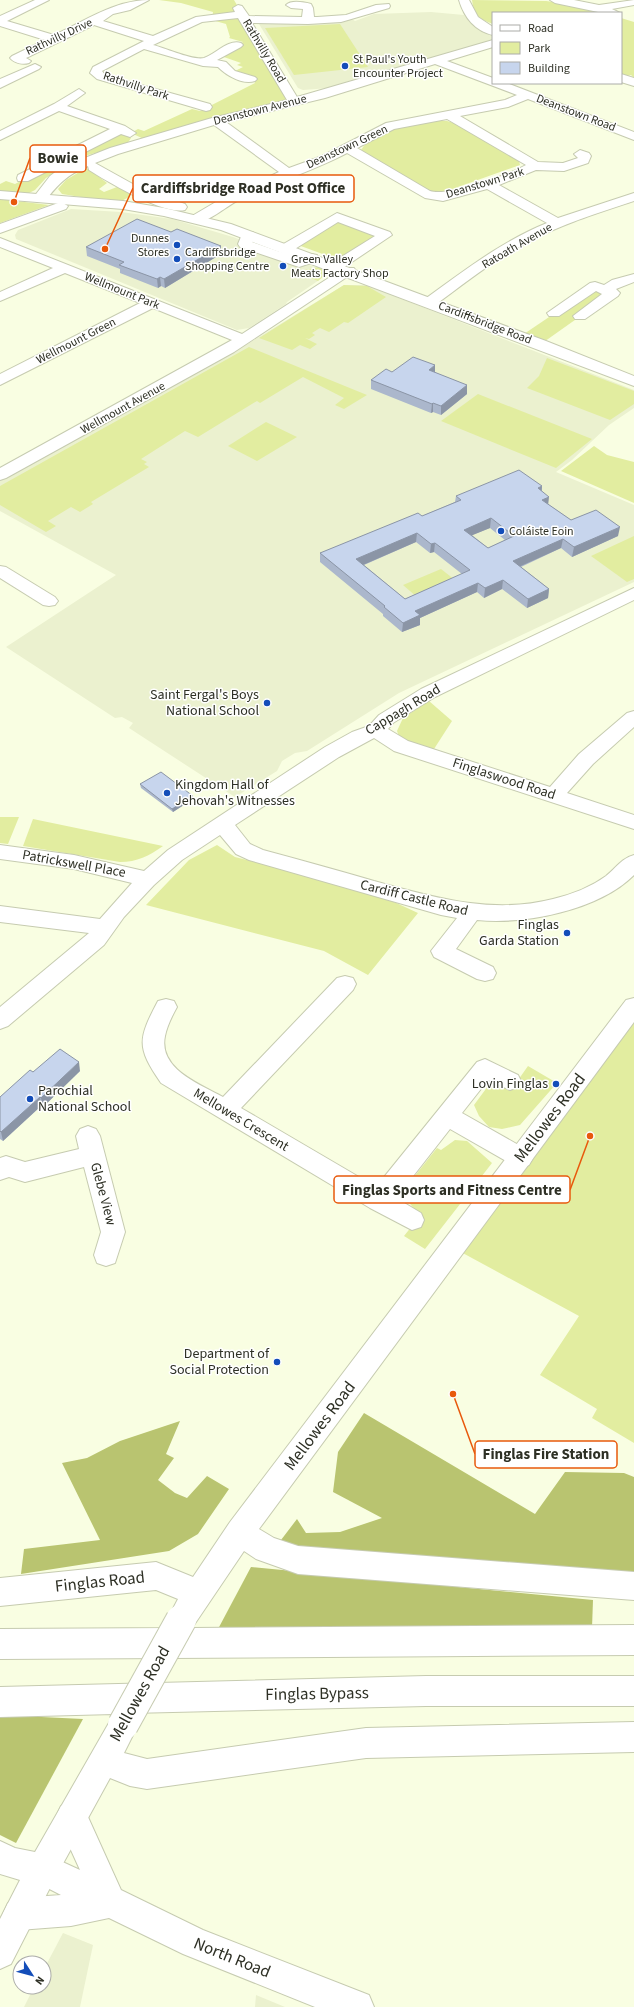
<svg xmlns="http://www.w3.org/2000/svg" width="634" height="2007" viewBox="0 0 634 2007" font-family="'Source Sans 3',sans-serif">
  <rect width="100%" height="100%" fill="#f9fee2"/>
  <g fill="#ebf1cf">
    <path d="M431,12L464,15L473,25L493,36V40L329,88L303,90L298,88L259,24L343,22L352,19L355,21L374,14Z"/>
    <path d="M71,209L121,212L172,219L233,237L328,272L325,276L287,302L286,304L249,328L237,330L16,239L15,235L18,230Z"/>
    <path d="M344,285H366L634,390V408L609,425L572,460L556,472L634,505V582L399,693L307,751L295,753L282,761L277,771L235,797L129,728L133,723L122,717L115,718L6,647L116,575L0,511V481L249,343Z"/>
    <path d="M63,1933L93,1945L80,2007H24L34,1987H44V1969Z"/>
    <path d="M256,1995L285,2007H255Z"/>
  </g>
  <g fill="#e2eda0">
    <path d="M159,0H234L294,102L146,140L131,133L138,129L144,131L192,109L200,111L255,83L253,78L233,72L243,67L237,65L241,63L221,56L243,42L229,38L230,37L226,24L212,20L213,12L181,3Z"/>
    <path d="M472,0L546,1L568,4L606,13H493V24C480,19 474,16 472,0Z"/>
    <path d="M621,18L634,22V78L631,75L627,76L621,74Z"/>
    <path d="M340,24L368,67L294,75L265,28Z"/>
    <path d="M447,121L454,123L519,161L520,165L441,193L430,192L361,150C374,128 424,120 447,121Z"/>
    <path d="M111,134H126L131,138L127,144L88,155L67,164L46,178L35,190L29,193H0V184L6,181L15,184Z"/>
    <path d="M86,168L90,170L107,183L99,189L104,192L117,187L131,193L129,197L118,203L62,194L58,189L66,180Z"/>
    <path d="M0,199L49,205L0,223Z"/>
    <path d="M338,221L378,236L339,260L298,245Z"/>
    <path d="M318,267L328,272L318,281L296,272Z"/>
    <path d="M344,285L367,286L386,297L348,323L344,322L329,332L320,328L312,333L315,335L309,339L305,338L317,344L310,349L300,345L292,350L259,338Z"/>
    <path d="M595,286L613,293L541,344L521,336Z"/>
    <path d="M249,347L367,395L344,409L335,405L344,398L303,377L260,403L257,401L198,437L185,431L141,459L147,462L144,464L149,467L91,502L93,504L80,512L71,507L48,521L56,526L46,532L0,505V486Z"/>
    <path d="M547,358L634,391V404L610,420L527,388L539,376Z"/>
    <path d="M478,394L592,439L556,468L441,421Z"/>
    <path d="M266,422L297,437L257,461L228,446Z"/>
    <path d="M594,446L607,455L634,462V503L561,471Z"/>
    <path d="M634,536V579L627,582L591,556Z"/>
    <path d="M441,569L455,580L417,597L403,585Z"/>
    <path d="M429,701L452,721L434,749L400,739L397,731L403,718Z"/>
    <path d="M0,817H19L8,844L0,843Z"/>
    <path d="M33,819L163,846C149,856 137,862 120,862L23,846Z"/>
    <path d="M217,845L235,857L366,889L418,913L368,975L324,951L146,905L189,860Z"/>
    <path d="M634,1021V1443L592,1418L597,1409L540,1375L579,1316L459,1251Z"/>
    <path d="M528,1066L557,1083L520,1125L502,1129L489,1127L479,1116L474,1105L491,1082L511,1090Z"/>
    <path d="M455,1140L467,1141L492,1163L425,1249L404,1236L420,1216L407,1200L406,1187L437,1148L441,1150Z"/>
  </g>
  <g fill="#b9c470">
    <path d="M364,1413L535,1514L565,1472L624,1473L634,1477V1572L423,1558L310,1553L281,1540L297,1519L306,1533L340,1532L382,1518L333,1492L338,1452Z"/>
    <path d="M180,1421L166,1454L174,1458L158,1480L175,1493L187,1498L207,1476L229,1489L198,1534L169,1551L21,1574L24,1549L100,1540L62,1463L87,1458L120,1441Z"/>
    <path d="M251,1567L593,1600L592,1628L218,1629Z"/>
    <path d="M0,1715L83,1719L16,1843L0,1835Z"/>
  </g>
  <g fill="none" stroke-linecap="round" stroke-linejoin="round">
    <g stroke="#c6cbb0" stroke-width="2">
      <g id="minor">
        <path d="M35,0H49L7,21L54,35C85,21 115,0 149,0L130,10L113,14L103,21L153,36L196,17L235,12L233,8L238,5L242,6L249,16L302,17L303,9L291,8L286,5C291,0 303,2 311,4L313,8L314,17H317L346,15L376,5L389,4L390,6L389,8L341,22L308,24L252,23L297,97L493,40V47L447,61L493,78V83H507L634,132V140L528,99L508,107L460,116L538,162L563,163L578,158L574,154L580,150L589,153L591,156L588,163L564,171L536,170L499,185L558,218L634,193V201C598,213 562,224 528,242C495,259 465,283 435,305H425L423,302L425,299C464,271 502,241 547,223L487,189L443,201L425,198L347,153C311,172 272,183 235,202C224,208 206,225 192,222L190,219L192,216L226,196L279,172L214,125L118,154L95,163L140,188L185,204L187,207L185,210C163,215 108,182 89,170L88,166C67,175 59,183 45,201H35L33,198L50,176L62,167L110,148L212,118L287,100L238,18L202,22L153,45C165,48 194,61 204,58C216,54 228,39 241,43L243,45L241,47L217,60L226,62L235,71L255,77L257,79L255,81C243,85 227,76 218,67L203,66L144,49L102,71L105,75L210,104L212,107L210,110L206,111L97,79L90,73L93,67L144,41L94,25L26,58L31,61L29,63C23,65 14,63 10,58L12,56L45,40L0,26V16ZM435,64L517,95L505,100L386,123L322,156L289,168L226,122L325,98ZM447,119L526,165C508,175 449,197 430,191L357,148L394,129Z"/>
        <path d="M459,0H469L478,17L493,27V35C475,31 464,17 459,0Z"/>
        <path d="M550,0H574L599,5L634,0V5L612,9L620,13H603L555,3Z"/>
        <path d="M35,64L41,67L39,69L0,88V79Z"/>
        <path d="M621,74L634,78V86L621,82Z"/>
        <path d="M79,89L85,93L67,106L125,126L136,133L130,137L121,134L28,181H18L17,178L18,175L110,129L59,111L0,140V131L54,104Z"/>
        <path d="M61,202L68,206L66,209L0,233V224Z"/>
        <path d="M337,213L390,232L392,235L340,270H330L328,267L330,264L375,236L338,222L290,252H281L299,258L312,254L317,255L319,258L317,261L299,267L240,247L238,244L243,232H253L255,235L252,242L280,252L278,249L280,246Z"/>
        <path d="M0,238L242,334L344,268H354L356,271L234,352L6,478L0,480V468L232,340L153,308L0,385V374L140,303L65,273L0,301V292L53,268L0,247Z"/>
        <path d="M634,274V282L616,289L620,293L618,296L585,319H575L573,316L602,294L596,291L559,316H549L547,313L590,283L595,282L604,285L612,280Z"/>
        <path d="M0,566L6,567L55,597L58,601L55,605L49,606L43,605L0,578Z"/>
        <path d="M634,588V600L435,697L393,723L388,729L408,741L550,787L579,754L627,713L634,711V727L593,764L567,793L634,815V829L394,751L374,738L339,757L235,825L250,844L263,850C300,860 337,870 374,881C433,897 491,915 553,899C570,895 591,887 606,876C615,869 622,858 634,855V875C599,910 525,925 477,920L456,949L493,967L496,973L493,979L485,981L477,979L434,957L431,951L457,918L441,915L249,860L236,854L220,835L182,860L154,885L124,917L104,945L8,1026L0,1029V1007L89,933L0,922V906L100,919L132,883L74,869L0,859V845L74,855L144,871L168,850L325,747L352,732L369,726L379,715L421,689Z"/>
        <path d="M345,976L353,978L356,984L353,990L241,1108L376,1187L477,1062L485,1059L518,1075L521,1081L518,1087L510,1090L488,1080L462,1113L529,1151L533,1158L529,1165L521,1168L513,1165L450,1129L396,1198L421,1213L424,1220L421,1227L412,1230L370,1208L161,1083C136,1047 138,1039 158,1001L166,999L174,1001L177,1007C172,1016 167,1026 165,1036C158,1069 200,1084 223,1097L337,978Z"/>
        <path d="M88,1126L96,1129L100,1136L125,1232L115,1263L106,1266L97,1263L94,1255L101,1232L84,1167L25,1182L9,1177L0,1180V1158L6,1156L25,1162L79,1149L76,1136L80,1129Z"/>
        <path d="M72,1801L83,1806L121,1890L203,1930L369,1995L374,2007H315L183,1954L109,1918L71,1926L19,1930L8,1925L3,1914L8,1903L19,1898L61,1895L32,1880L27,1869L32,1858L43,1853L80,1870L56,1817L61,1806Z"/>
      </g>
    </g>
    <g stroke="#c6cbb0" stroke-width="2">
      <g id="major">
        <path d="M0,191L123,201L164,208L231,224L546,341L634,376V386L221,230L164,216L123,209L0,199Z"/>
        <path d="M634,998V1022L259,1529L274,1538L298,1546L634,1572V1600L298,1574L256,1559L244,1551L192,1628L634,1625V1655L0,1659V1629L170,1628L167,1620L178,1599L156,1590L0,1606V1578L156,1562L193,1577L230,1522L626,1000Z"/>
        <path d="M426,1676H634V1706H426L131,1713L134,1714L138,1725L124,1753L147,1759L366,1728L634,1722V1752L366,1758L147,1789L130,1786L110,1778L54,1880L11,1964L0,1969V1919L20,1880L0,1874V1841L15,1848L35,1852L114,1714L0,1717V1687Z"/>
      </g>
    </g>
    <use href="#minor" fill="#fff" fill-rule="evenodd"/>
    <use href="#major" fill="#fff" fill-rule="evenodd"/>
    <g stroke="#c6cbb0" stroke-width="32" stroke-linecap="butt">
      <path id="major-bridge" d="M123,1725L181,1620"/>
    </g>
    <use href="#major-bridge" stroke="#fff" stroke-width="30"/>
  </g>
  <g fill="#abb7cc" fill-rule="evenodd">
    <path d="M171,232L221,246V254L165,288L161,286L158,288L120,273V269L87,256L86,247Z"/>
    <path d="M392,372H435L467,394L441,415L433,412L431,413L371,389V380Z"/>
    <path d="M542,486V491L548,504L571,520L618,536L572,557L561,548L521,567L549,589L548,598L527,608L502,589L484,598L477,592L420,618V625L402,632L383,616V614L320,562V553L422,516L455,502L456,496ZM490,528L505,540L488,548L472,535ZM416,542L430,553L434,552L462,574L405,599L364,565Z"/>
    <path d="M140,784L193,796V799L173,812L141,788Z"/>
    <path d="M80,1071L43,1107L41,1106L3,1141L0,1139V1097L33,1072Z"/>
  </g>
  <g fill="#8b95a6">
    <path d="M221,246V254L165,288L164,279Z"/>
    <path d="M160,277L161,286L158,288L157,279Z"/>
    <path d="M435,365V374L429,370Z"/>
    <path d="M467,385V394L441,415V406Z"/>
    <path d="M433,403V412L431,413L432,404Z"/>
    <path d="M542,486L541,496L538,488Z"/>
    <path d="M549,497L548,506L542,500Z"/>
    <path d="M491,518L490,528L463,539L464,530Z"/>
    <path d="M620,527L618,536L572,557L574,547Z"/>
    <path d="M417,533L416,542L356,568V559Z"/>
    <path d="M563,539L561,548L512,570L513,561Z"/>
    <path d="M435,543L434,552L430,553L431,544Z"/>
    <path d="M503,580L502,589L484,598L485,588Z"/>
    <path d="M478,583L477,592L420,618V625L402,632L403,623L415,611Z"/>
    <path d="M549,589L548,598L527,608L528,599Z"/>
    <path d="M193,796V799L173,812L172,809Z"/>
    <path d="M79,1062L80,1071L43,1107L41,1098Z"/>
    <path d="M40,1097L41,1106L3,1141L1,1132Z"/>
  </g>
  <g fill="#c7d5ed" stroke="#8b95a6" fill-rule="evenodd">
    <path d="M137,219L171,232L177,229L221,246L164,279L160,277L157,279L119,265L124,262L86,247Z"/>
    <path d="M413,357L435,365L429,370L467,385L441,406L433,403L432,404L371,380L386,369L392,372Z"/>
    <path d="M519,470L542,486L538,488L549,497L542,500L571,520L596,510L620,527L574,547L563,539L513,561L549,589L528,599L503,580L485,588L478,583L415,611L420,615L403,623L384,607L385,606L320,553L418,513L422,516L461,500L456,496ZM491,518L514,536L488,548L464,530ZM417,533L431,544L435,543L470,570L405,599L356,559Z"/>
    <path d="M161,772L193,796L172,809L140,784Z"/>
    <path d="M60,1049L79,1062L41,1098L40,1097L1,1132L0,1131V1097L30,1070L33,1072Z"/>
  </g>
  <g fill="#134db9" stroke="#fff" stroke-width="1.5">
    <circle cx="345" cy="66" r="4"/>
    <circle cx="177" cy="245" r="4"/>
    <circle cx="177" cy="259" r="4"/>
    <circle cx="283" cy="266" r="4"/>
    <circle cx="501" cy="531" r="4"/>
    <circle cx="267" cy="703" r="4"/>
    <circle cx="167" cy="793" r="4"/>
    <circle cx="567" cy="933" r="4"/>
    <circle cx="556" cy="1084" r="4"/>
    <circle cx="30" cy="1099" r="4"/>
    <circle cx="277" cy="1362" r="4"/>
  </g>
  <g text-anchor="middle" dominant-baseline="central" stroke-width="3" stroke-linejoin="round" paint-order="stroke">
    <g font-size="12" fill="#2e3025" stroke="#fff">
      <text transform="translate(59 37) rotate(-25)">Rathvilly Drive</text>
      <text transform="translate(264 51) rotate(59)">Rathvilly Road</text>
      <text transform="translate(136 86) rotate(18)">Rathvilly Park</text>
      <text transform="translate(260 110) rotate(-14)">Deanstown Avenue</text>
      <text transform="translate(576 113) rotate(21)">Deanstown Road</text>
      <text transform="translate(347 147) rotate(-25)">Deanstown Green</text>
      <text transform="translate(485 183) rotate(-17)">Deanstown Park</text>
      <text transform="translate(517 246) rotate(-30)">Ratoath Avenue</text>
      <text transform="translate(122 291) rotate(22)">Wellmount Park</text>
      <text transform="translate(485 323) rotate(21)">Cardiffsbridge Road</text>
      <text transform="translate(76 341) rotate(-27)">Wellmount Green</text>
      <text transform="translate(123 408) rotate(-29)">Wellmount Avenue</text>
    </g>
    <g font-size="12" fill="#2e3025" stroke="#fff" text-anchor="start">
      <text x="353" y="59">St Paul's Youth<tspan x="353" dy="14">Encounter Project</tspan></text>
      <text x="169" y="238" text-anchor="end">Dunnes<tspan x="169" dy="14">Stores</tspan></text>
      <text x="185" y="252">Cardiffsbridge<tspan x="185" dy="14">Shopping Centre</tspan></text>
      <text x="291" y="259">Green Valley<tspan x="291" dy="14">Meats Factory Shop</tspan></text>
      <text x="509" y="531">Coláiste Eoin</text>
    </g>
    <g font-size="14" fill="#2e3025" stroke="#fff" text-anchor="end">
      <text x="259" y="695">Saint Fergal's Boys<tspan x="259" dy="16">National School</tspan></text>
      <text x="175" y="785" text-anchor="start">Kingdom Hall of<tspan x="175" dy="16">Jehovah's Witnesses</tspan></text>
      <text x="559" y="925">Finglas<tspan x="559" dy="16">Garda Station</tspan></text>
      <text x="548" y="1084">Lovin Finglas</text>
      <text x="38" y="1091" text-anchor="start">Parochial<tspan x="38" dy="16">National School</tspan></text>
      <text x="269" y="1354">Department of<tspan x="269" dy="16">Social Protection</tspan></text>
    </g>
    <g font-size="14" fill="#2e3025" stroke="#fff">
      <text transform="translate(403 710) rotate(-31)">Cappagh Road</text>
      <text transform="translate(504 779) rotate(18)">Finglaswood Road</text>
      <text transform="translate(74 864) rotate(10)">Patrickswell Place</text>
      <text transform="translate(414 898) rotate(14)">Cardiff Castle Road</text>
      <text transform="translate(241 1120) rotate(31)">Mellowes Crescent</text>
      <text transform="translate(103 1194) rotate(75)">Glebe View</text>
    </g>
    <g font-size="17" fill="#2e3025" stroke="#fff">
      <text transform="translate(550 1118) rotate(-53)">Mellowes Road</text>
      <text transform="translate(320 1426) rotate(-53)">Mellowes Road</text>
      <text transform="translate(100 1582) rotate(-6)">Finglas Road</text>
      <text transform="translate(140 1694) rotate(-61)">Mellowes Road</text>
      <text transform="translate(317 1694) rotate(-1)">Finglas Bypass</text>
      <text transform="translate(232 1958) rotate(22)">North Road</text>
    </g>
  </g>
  <path fill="none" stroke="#e8590c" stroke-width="1.5" d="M14 202L30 158M105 249L133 188M590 1136L570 1190M453 1394L475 1454"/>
  <g fill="#e8590c" stroke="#fff" stroke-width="1.5">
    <circle cx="14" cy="202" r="4"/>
    <circle cx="105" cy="249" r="4"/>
    <circle cx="590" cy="1136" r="4"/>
    <circle cx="453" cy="1394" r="4"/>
  </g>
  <g fill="#fff" stroke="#e8590c" stroke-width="1.5">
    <rect x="30" y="145" width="56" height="27" rx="4"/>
    <rect x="133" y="175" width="221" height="27" rx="4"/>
    <rect x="334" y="1176" width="236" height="27" rx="4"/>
    <rect x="475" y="1441" width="142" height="27" rx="4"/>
  </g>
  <g font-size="15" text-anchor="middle" font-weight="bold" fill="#2e3025">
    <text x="58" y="163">Bowie</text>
    <text x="243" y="193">Cardiffsbridge Road Post Office</text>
    <text x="452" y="1195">Finglas Sports and Fitness Centre</text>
    <text x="546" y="1459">Finglas Fire Station</text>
  </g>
  <rect x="492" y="12" width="130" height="72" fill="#ffffff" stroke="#abaca8"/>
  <rect x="500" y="25" width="20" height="6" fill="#ffffff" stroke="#abaca8"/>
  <text x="528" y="32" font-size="12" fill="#2e3025">Road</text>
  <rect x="500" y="42" width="20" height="12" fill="#e2eda0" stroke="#abaca8"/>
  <text x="528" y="52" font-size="12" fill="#2e3025">Park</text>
  <rect x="500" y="62" width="20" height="12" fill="#c7d5ed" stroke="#abaca8"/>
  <text x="528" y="72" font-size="12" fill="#2e3025">Building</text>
  <g transform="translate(32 1975) rotate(126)"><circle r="19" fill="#ffffff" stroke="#abaca8"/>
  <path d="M0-3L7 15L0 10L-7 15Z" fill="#134db9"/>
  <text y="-6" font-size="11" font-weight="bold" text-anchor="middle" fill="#2e3025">N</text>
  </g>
</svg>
